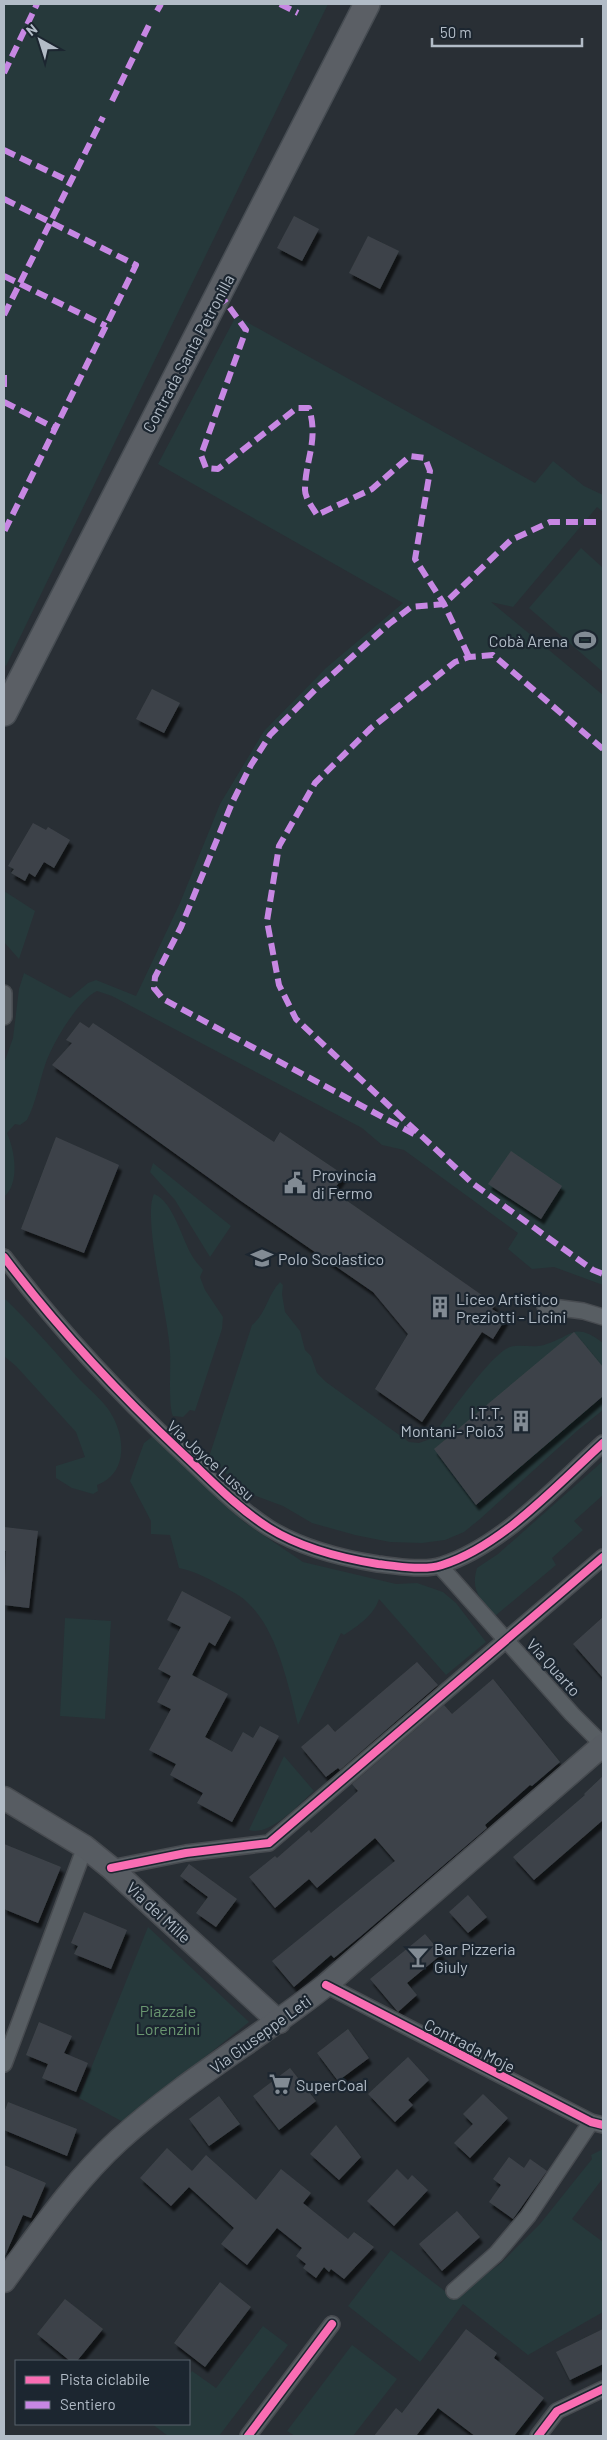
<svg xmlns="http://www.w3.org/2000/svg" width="607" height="2440" viewBox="0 0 607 2440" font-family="Barlow,sans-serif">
  <defs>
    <filter id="shadow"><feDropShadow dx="3" dy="5.5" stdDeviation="1" flood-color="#0009"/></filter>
  </defs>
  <rect width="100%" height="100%" fill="#292f35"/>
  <g fill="#26393b">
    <path d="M4,4H328L6,666L4,665Z"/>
    <path d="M236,316L535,483L553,461L584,486L603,495V512L597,507L513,607L491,602L603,695V1285L554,1267L532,1269L508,1249L518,1233L404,1150L382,1145L362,1128L112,996L97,991C78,1000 52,1044 45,1065C39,1083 36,1103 27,1120L20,1125L15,1124L7,1133C15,1151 20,1183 4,1197V1063L13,1038L19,989L24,973L70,998L88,983L96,980L136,996L180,903L220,804L264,731L326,668L403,603L158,464Z"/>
    <path d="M581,548L603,568V672L529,608Z"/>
    <path d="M4,891L35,911L19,959L4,942Z"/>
    <path d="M153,1163L231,1226L210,1257L175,1200L150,1172Z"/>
    <path d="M154,1194C172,1200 182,1238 191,1254C194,1260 199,1265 203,1270L200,1277L205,1290L223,1317L222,1329L195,1411L190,1410L183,1417L173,1416C168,1407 171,1365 170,1352C169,1319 142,1218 154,1194Z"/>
    <path d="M280,1282L283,1285L282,1294L285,1312L300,1331L305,1350L311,1356L317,1373L326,1382L409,1442L419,1443L430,1439C444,1422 492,1352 510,1347C521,1344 533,1348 544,1345C574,1336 573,1321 603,1343V1410L578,1430L480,1519L464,1532L445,1540L422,1543L390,1542L355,1535L312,1523L283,1506L245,1492L209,1457L252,1325C266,1314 268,1294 280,1282Z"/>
    <path d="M4,1298C31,1324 55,1352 80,1380C91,1391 106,1403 113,1417C126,1442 126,1474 97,1485L98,1491L93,1494L72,1488L56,1478V1466L85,1457L76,1432L16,1366L4,1356Z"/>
    <path d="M153,1436L244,1522L303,1562L396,1584L417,1583L443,1592L456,1603L486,1642L446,1675L379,1599C374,1615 358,1626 344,1635L341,1633L298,1725C289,1688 278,1633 250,1605C241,1595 229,1590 218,1584C206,1577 193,1571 179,1568L170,1535L151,1534V1521L130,1481L144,1443Z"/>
    <path d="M603,1461V1495L574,1521L583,1530L552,1558L556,1565L495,1616C481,1599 470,1591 477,1568L498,1554Z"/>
    <path d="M65,1618L111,1621L105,1719L60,1716Z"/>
    <path d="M284,1756L314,1791C300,1803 270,1837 249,1830Z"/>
    <path d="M148,1927L249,2022L123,2122L79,2098Z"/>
    <path d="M603,2149V2178L572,2219L603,2242V2312L528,2355L463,2304L420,2362L348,2306L391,2250L454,2298L501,2263L540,2224L592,2159L591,2155Z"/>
    <path d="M263,2326L288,2345L219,2436H168L152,2424H189V2375L192,2371L216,2388Z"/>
    <path d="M352,2345L397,2379L353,2436H295L287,2431Z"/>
  </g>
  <g fill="#3e4349" filter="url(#shadow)">
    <path d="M294,216L319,229L302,261L277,248Z"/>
    <path d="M368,236L399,251L380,289L349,273Z"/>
    <path d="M152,689L180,703L164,733L136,719Z"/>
    <path d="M33,823L46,830L48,827L70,840L54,868L44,862L35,877L29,873L25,881L11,873L14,869L8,866Z"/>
    <path d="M80,1022L89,1028L93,1023L274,1142L280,1132L344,1175L333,1191L496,1305L492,1309L506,1318L493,1339L482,1332L422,1422L375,1389L408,1334L373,1292L241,1201L52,1065L72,1043L66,1040Z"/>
    <path d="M56,1137L119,1165L84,1253L21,1229Z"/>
    <path d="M511,1151L562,1186L541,1219L488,1184Z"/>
    <path d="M574,1332L603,1367V1396L476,1505L434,1449Z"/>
    <path d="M4,1527L38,1531L29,1608L4,1605L6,1551H4Z"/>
    <path d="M182,1591L231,1617L215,1646L209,1642L192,1675L228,1694L205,1737L232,1752L243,1732L253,1738L260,1726L279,1736L232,1822L197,1803L203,1793L170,1775L176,1764L149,1750L171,1709L157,1702L171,1676L158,1669L181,1627L167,1620Z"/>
    <path d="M603,1617V1678L573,1644Z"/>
    <path d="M417,1662L438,1685L340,1770L338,1768L326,1777L301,1747L328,1724L335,1732Z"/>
    <path d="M493,1679L560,1762L532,1786L530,1785L485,1825L487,1828L361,1936L334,1958L331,1955L294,1987L272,1961L395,1861L375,1838L317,1888L309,1879L275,1908L249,1877L275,1856L277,1858L309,1830L311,1833L358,1791L352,1784L444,1705L452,1714Z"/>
    <path d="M603,1776V1820L534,1880L513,1857L585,1795L584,1794Z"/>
    <path d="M4,1844L61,1867L38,1923L4,1909Z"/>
    <path d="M189,1864L237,1899L216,1927L196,1913L208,1897L180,1876Z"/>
    <path d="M468,1895L487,1917L468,1933L449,1912Z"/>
    <path d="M84,1912L127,1930L111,1969L74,1954L78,1946L71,1943Z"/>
    <path d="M425,1934L442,1954L407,1983L417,1995L398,2012L370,1979Z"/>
    <path d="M39,2022L72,2036L64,2053L88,2063L76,2092L42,2078L48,2064L26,2055Z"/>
    <path d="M348,2029L369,2058L338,2081L317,2053Z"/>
    <path d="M408,2057L429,2080L408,2100L413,2105L395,2122L368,2094Z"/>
    <path d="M290,2068L316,2101L279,2130L253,2096Z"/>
    <path d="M483,2094L508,2118L470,2158L454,2143L473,2124L463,2114Z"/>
    <path d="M219,2096L240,2124L209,2146L189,2119Z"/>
    <path d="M8,2102L77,2129L67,2156L4,2130V2113Z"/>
    <path d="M336,2125L361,2157L339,2180L310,2154Z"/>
    <path d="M167,2148L192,2171L206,2155L256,2200L281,2169L311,2193L303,2203L348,2239L354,2232L374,2247L344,2279L331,2269L329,2272L324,2267L316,2278L303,2268L306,2264L296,2256L302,2248L277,2228L247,2265L221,2244L234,2228L189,2187L171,2206L140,2178Z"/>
    <path d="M509,2157L524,2168L530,2159L547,2171L513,2219L489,2202L501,2185L493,2179Z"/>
    <path d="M4,2165L46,2183L31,2218L23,2215L4,2258Z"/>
    <path d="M397,2169L408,2180L412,2175L428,2190L394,2226L367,2201Z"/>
    <path d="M457,2211L480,2237L442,2271L419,2244Z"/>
    <path d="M220,2282L251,2307L205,2367L174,2343Z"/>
    <path d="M65,2299L103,2329L77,2361H70L37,2334Z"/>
    <path d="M466,2329L497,2353L494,2358L544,2398L514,2436H475L438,2408L416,2436H374L396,2408L402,2413Z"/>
    <path d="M603,2329V2364L570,2380L556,2352Z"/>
  </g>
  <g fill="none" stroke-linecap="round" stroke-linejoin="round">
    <g stroke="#474b50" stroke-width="18">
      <g id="minor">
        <path d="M4,993V1017"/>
        <path d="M4,1257C59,1330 115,1390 182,1453C210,1479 236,1507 269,1528C301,1548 340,1558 378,1564C395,1566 425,1571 442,1565C502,1546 557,1485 603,1443"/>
        <path d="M545,1306L583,1311L603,1317"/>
        <path d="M440,1566L572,1714L603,1745"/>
        <path d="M111,1868L186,1853L269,1843L603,1557"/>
        <path d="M326,1985L591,2122L603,2125"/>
        <path d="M4,2064L85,1847"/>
        <path d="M454,2291L496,2254L528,2216L591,2122"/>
        <path d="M248,2436L332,2324"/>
        <path d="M538,2436L557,2411L603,2389"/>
      </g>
    </g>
    <g stroke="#474b50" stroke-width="25">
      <g id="secondary">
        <path d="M4,1798L85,1847L111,1868L279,2022"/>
        <path d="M4,2281C40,2232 74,2181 119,2140C183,2082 259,2038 326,1985L603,1745"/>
      </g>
    </g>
    <g stroke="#464c52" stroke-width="28">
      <path id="primary" d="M4,713L367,4"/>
    </g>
    <use href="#minor" stroke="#585e63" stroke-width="15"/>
    <use href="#secondary" stroke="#575c62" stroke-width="22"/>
    <use href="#primary" stroke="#5b5f65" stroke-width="25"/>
    <g stroke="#c787e3" stroke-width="6" stroke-dasharray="12 6" stroke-linecap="butt">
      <path d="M280,4L298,13"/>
      <path d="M157,11L161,4"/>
      <path d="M4,73L37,4"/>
      <path d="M112,101L149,25"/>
      <path d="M4,150L71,182"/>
      <path d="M4,199L136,265L4,532"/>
      <path d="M4,276L106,326"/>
      <path d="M219,293L246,330L201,455L206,468L218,469L297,408H309C319,441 305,460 305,490C305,498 313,508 317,515L372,489L410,456L425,458L430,471L415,559L444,604L469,657"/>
      <path d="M4,315L103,117"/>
      <path d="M4,375V392"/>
      <path d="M4,402L55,428"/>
      <path d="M603,749L493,655L469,657L455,662L371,728L315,783L279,846L267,921L279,985L296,1019L472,1183L593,1270L603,1274"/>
      <path d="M414,1134L163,999L154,988L155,977L181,927L232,803L251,765L270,735L317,688L389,624L411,607L444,604L511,540L550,522H597"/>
    </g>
    <g stroke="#1c2630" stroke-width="11">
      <g id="cycleway">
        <path d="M4,1257C59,1330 115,1390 182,1453C210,1479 236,1507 269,1528C301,1548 340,1558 378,1564C395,1566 425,1571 442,1565C502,1546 557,1485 603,1443"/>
        <path d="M111,1868L186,1853L269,1843L603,1557"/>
        <path d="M326,1985L591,2122L603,2125"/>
        <path d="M248,2436L332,2324"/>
        <path d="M538,2436L557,2411L603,2389"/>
      </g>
    </g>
    <use href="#cycleway" stroke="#f96db3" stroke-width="8"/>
  </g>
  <defs>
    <g id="stadium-bare" transform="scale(1.725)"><path d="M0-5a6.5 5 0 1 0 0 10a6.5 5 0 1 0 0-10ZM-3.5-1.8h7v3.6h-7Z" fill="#828b94" stroke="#1c2630" stroke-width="2.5" paint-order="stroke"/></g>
    <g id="civic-bare" transform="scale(1.725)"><path d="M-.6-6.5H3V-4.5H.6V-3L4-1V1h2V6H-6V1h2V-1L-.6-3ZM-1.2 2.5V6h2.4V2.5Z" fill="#828b94" stroke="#1c2630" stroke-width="2.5" paint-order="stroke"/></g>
    <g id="school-bare" transform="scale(1.725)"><path d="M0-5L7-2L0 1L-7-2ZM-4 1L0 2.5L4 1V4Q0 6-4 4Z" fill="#828b94" stroke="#1c2630" stroke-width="2.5" paint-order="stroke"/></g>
    <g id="building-bare" transform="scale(1.725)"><path d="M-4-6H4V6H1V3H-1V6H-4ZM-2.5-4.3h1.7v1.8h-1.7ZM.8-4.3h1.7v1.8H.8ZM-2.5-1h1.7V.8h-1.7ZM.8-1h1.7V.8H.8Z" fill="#828b94" stroke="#1c2630" stroke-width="2.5" paint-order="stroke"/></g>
    <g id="bar-bare" transform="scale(1.725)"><path d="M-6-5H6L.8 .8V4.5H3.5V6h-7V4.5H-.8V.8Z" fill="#828b94" stroke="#1c2630" stroke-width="2.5" paint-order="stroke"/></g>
    <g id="supermarket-bare" transform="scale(1.725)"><path d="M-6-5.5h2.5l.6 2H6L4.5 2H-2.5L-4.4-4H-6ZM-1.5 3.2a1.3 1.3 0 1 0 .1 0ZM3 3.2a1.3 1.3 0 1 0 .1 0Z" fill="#828b94" stroke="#1c2630" stroke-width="2.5" paint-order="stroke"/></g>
  </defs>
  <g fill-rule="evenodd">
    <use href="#stadium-bare" x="585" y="640"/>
    <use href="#civic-bare" x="295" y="1183"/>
    <use href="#school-bare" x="262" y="1258"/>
    <use href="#building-bare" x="440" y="1307"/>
    <use href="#building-bare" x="521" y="1421"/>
    <use href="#bar-bare" x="418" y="1957"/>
    <use href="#supermarket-bare" x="280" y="2084"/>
  </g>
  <g text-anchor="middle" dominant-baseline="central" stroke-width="4.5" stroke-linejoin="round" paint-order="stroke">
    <g font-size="16" fill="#b2bcc7" stroke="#1c2630">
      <text transform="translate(188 353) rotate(-62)">Contrada Santa Petronilla</text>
      <text transform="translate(211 1460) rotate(42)">Via Joyce Lussu</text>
      <text transform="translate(554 1667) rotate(48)">Via Quarto</text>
      <text transform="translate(159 1912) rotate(43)">Via dei Mille</text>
      <text transform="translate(260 2034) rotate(-36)">Via Giuseppe Leti</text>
      <text transform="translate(470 2045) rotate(27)">Contrada Moje</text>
    </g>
    <g font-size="16" fill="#b2bcc7" stroke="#1c2630" text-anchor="start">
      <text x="568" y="640" text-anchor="end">Cobà Arena</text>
      <text x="312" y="1174">Provincia<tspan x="312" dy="18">di Fermo</tspan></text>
      <text x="278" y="1258">Polo Scolastico</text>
      <text x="456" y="1298">Liceo Artistico<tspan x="456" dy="18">Preziotti - Licini</tspan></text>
      <text x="504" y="1412" text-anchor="end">I.T.T.<tspan x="504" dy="18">Montani- Polo3</tspan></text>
      <text x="434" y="1948">Bar Pizzeria<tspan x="434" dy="18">Giuly</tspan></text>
      <text x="296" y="2084">SuperCoal</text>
    </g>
    <g font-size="16" fill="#6a9770" stroke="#1c2630">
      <text x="168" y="2010">Piazzale<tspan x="168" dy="18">Lorenzini</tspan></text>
    </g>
  </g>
  <rect width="607" height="2440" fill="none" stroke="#b2bcc7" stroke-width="10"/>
  <rect x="15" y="2360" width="175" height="65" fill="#1c2630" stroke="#58626c"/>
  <rect x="25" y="2376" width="25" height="8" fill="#f96db3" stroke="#58626c"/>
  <text x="60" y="2385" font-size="15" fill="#b2bcc7">Pista ciclabile</text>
  <rect x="25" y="2401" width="25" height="8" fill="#c787e3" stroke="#58626c"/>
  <text x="60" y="2410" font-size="15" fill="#b2bcc7">Sentiero</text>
  <g transform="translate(40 40) rotate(321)" stroke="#1c2630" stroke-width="4" paint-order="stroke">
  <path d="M0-4L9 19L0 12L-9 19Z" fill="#b2bcc7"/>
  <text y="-8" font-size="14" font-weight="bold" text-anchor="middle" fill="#b2bcc7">N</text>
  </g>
  <path d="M432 38v8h150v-8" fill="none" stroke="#b2bcc7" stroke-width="2.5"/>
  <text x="440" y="38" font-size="15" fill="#b2bcc7" stroke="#1c2630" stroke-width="4" paint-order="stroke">50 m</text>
</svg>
